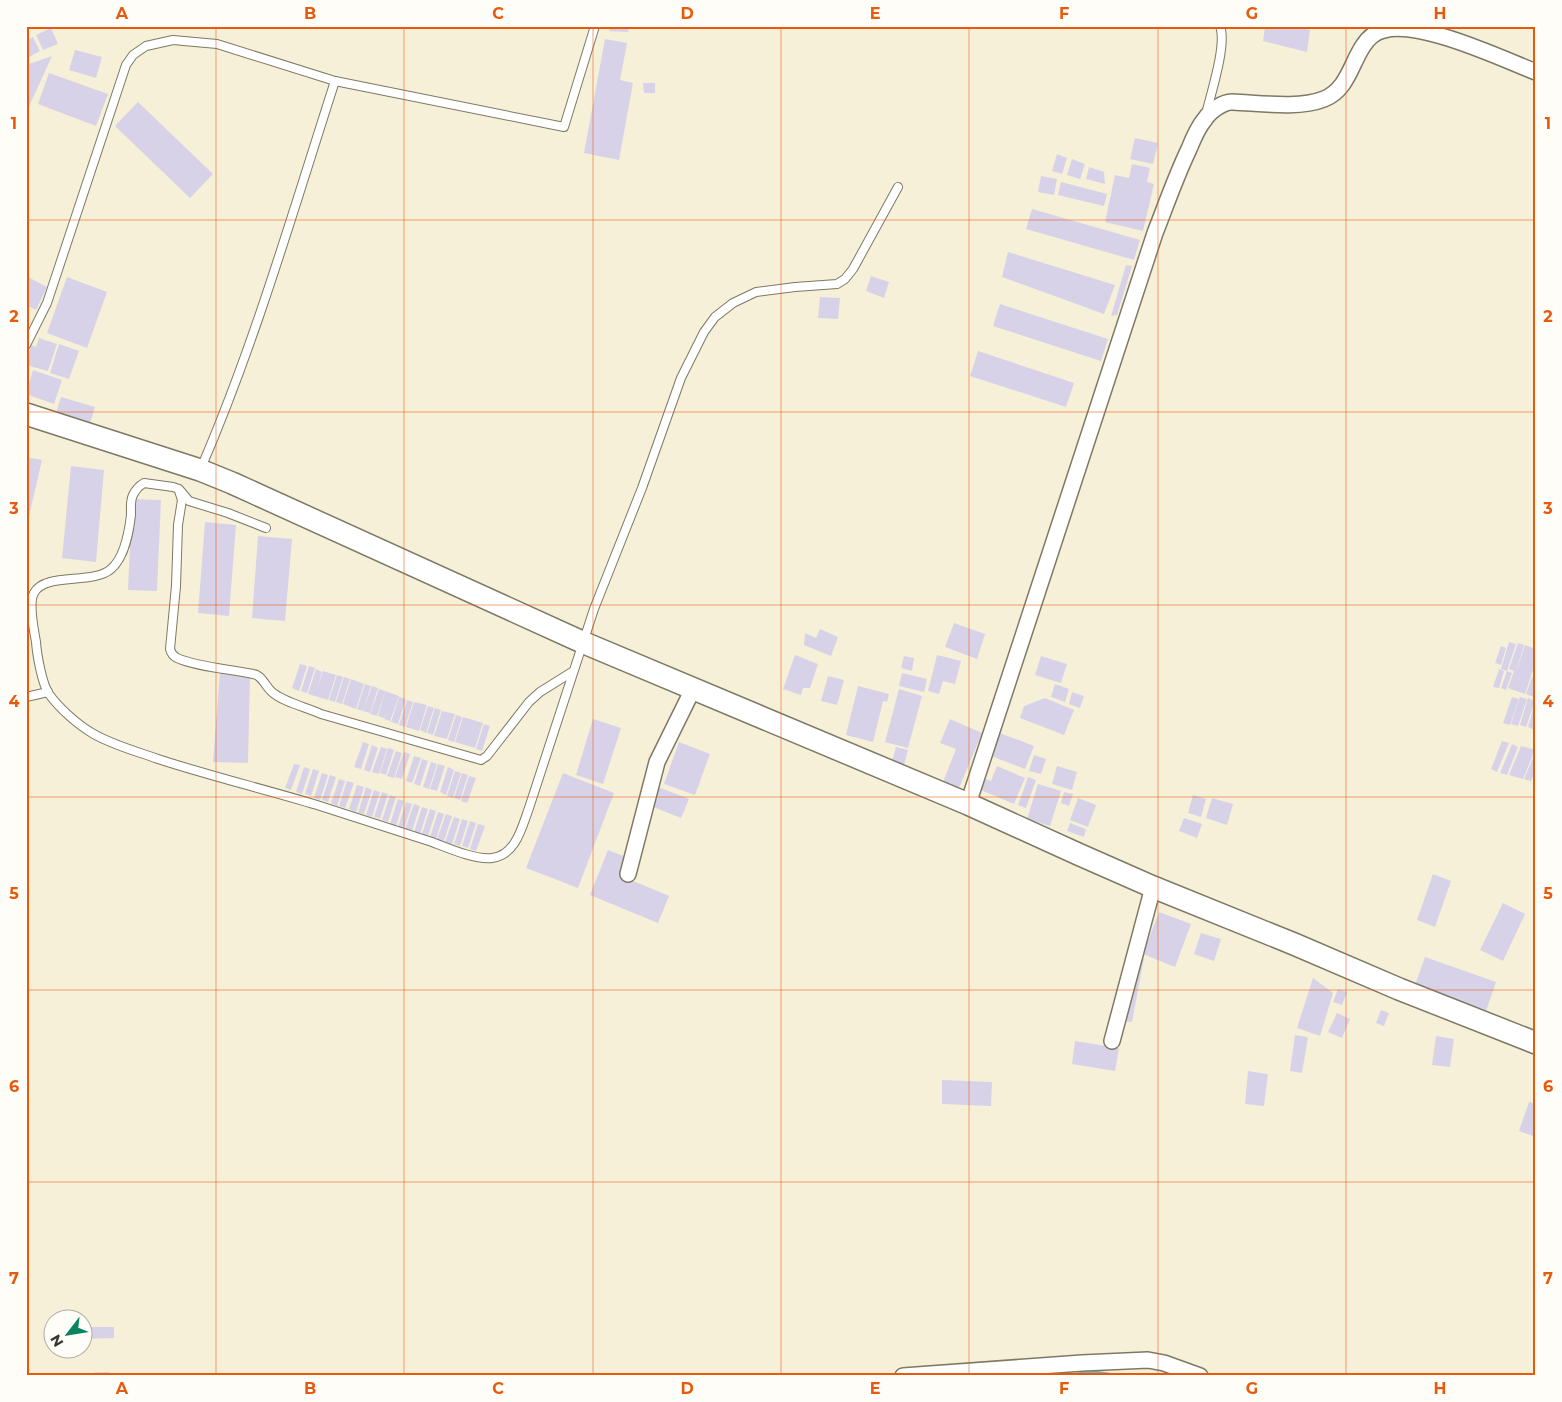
<svg xmlns="http://www.w3.org/2000/svg" width="1562" height="1402" viewBox="0 0 1562 1402" font-family="Montserrat,sans-serif">
  <rect width="100%" height="100%" fill="#f6f0d9"/>
  <g fill="none" stroke-linecap="round" stroke-linejoin="round">
    <path stroke="#7bb2bc" stroke-width="4.5" d="M1076,1370L1116,1376"/>
  </g>
  <g fill="#d7d2e8">
    <path d="M610,26H629L628,32L609,31Z"/>
    <path d="M1265,26H1288L1310,30L1307,52L1263,41Z"/>
    <path d="M51,28L58,44L43,50L36,35Z"/>
    <path d="M33,37L40,51L29,57L26,52V41Z"/>
    <path d="M605,39L627,43L620,80L633,83L619,160L584,153Z"/>
    <path d="M75,50L102,57L96,78L69,70Z"/>
    <path d="M52,56L26,113V65Z"/>
    <path d="M49,73L108,94L96,126L38,104Z"/>
    <path d="M643,83H655V93H644Z"/>
    <path d="M138,102L213,174L190,198L115,126Z"/>
    <path d="M1135,138L1158,143L1153,164L1130,159Z"/>
    <path d="M1057,154L1067,158L1062,174L1052,171Z"/>
    <path d="M1072,159L1085,164L1080,179L1067,175Z"/>
    <path d="M1132,164L1150,168L1147,182L1154,184L1143,231L1105,222L1115,175L1129,178Z"/>
    <path d="M1089,167L1104,172L1105,184L1086,179Z"/>
    <path d="M1041,176L1057,179L1054,195L1038,192Z"/>
    <path d="M1061,182L1107,194L1104,206L1058,195Z"/>
    <path d="M1032,209L1140,240L1134,260L1026,229Z"/>
    <path d="M1008,252L1115,285L1104,314L1002,277Z"/>
    <path d="M1126,265L1132,266L1117,315L1111,316Z"/>
    <path d="M26,276L47,287L36,310L26,305Z"/>
    <path d="M871,276L889,282L884,298L866,291Z"/>
    <path d="M67,277L107,292L87,348L47,333Z"/>
    <path d="M820,297L840,298L838,319L818,318Z"/>
    <path d="M1000,304L1108,339L1101,361L993,326Z"/>
    <path d="M39,338L57,344L48,371L26,365L31,345L36,347Z"/>
    <path d="M59,344L79,351L69,379L50,373Z"/>
    <path d="M978,351L1074,383L1066,407L970,376Z"/>
    <path d="M33,370L62,380L54,404L26,394Z"/>
    <path d="M61,397L95,407L90,423L56,413Z"/>
    <path d="M26,457L42,460L27,525H26Z"/>
    <path d="M71,466L104,470L96,562L62,558Z"/>
    <path d="M132,499L161,500L157,591L128,590Z"/>
    <path d="M205,522L236,525L229,616L198,613Z"/>
    <path d="M258,536L292,539L285,621L252,618Z"/>
    <path d="M954,623L985,634L977,659L945,647Z"/>
    <path d="M820,629L838,637L831,656L804,645L805,633L816,638Z"/>
    <path d="M1509,642L1516,644L1507,671L1501,669Z"/>
    <path d="M1518,643L1524,645L1516,672L1525,645L1536,649V661L1525,694L1508,688L1514,671L1509,669Z"/>
    <path d="M1501,646L1506,648L1501,665L1495,663Z"/>
    <path d="M795,655L818,664L810,688H803L801,695L783,689Z"/>
    <path d="M937,655L961,661L955,684L943,681L939,694L928,691Z"/>
    <path d="M904,656L914,658L912,671L901,668Z"/>
    <path d="M1041,656L1067,664L1061,683L1035,675Z"/>
    <path d="M300,664L307,666L299,691L292,688Z"/>
    <path d="M309,666L315,668L307,693L301,691Z"/>
    <path d="M316,669L322,672L317,690L323,671L336,675L328,700L308,694Z"/>
    <path d="M1499,669L1504,671L1499,688L1493,687Z"/>
    <path d="M1507,671L1512,673L1506,690L1501,688Z"/>
    <path d="M220,672L250,675L248,763L213,762Z"/>
    <path d="M902,673L927,679L924,692L899,686Z"/>
    <path d="M337,675L343,677L335,702L329,700Z"/>
    <path d="M828,676L844,680L837,705L821,701Z"/>
    <path d="M344,677L350,679L342,704L336,702Z"/>
    <path d="M1532,677L1536,679V698L1526,694Z"/>
    <path d="M351,679L364,684L356,709L343,704Z"/>
    <path d="M365,684L371,686L363,711L357,709Z"/>
    <path d="M1055,684L1069,689L1065,702L1051,697Z"/>
    <path d="M372,686L378,688L370,713L363,711Z"/>
    <path d="M858,686L889,694L887,702L883,701L873,742L846,735Z"/>
    <path d="M379,689L385,691L377,716L370,714Z"/>
    <path d="M899,689L922,696L908,748L885,742Z"/>
    <path d="M385,691L399,696L390,721L384,719L389,703L384,718L378,716Z"/>
    <path d="M1072,692L1084,696L1080,708L1069,704Z"/>
    <path d="M399,697L406,699L398,724L391,722Z"/>
    <path d="M1512,697L1519,699L1510,725L1503,723Z"/>
    <path d="M1520,697L1527,699L1518,726L1511,724Z"/>
    <path d="M1045,698L1074,710L1064,735L1020,718L1024,706Z"/>
    <path d="M1528,698L1535,701L1526,727L1520,725Z"/>
    <path d="M407,700L413,702L405,727L399,725Z"/>
    <path d="M414,702L427,705L419,731L406,727Z"/>
    <path d="M1535,703L1536,725L1534,730L1528,727Z"/>
    <path d="M428,706L434,708L426,733L420,730Z"/>
    <path d="M435,708L441,710L433,735L427,733Z"/>
    <path d="M442,711L455,714L447,739L434,736Z"/>
    <path d="M456,715L462,717L454,742L448,740Z"/>
    <path d="M463,717L483,723L475,748L455,742Z"/>
    <path d="M593,719L621,728L603,784L576,775Z"/>
    <path d="M950,719L982,733L959,788L943,782L956,749L940,743Z"/>
    <path d="M484,724L490,726L482,751L476,749Z"/>
    <path d="M1000,733L1034,746L1025,769L991,756Z"/>
    <path d="M1502,741L1509,743L1497,772L1491,769Z"/>
    <path d="M363,742L369,744L361,769L354,767Z"/>
    <path d="M679,742L710,754L695,795L664,784Z"/>
    <path d="M1512,744L1518,747L1507,775L1500,773Z"/>
    <path d="M372,745L378,748L370,772L364,770Z"/>
    <path d="M1521,746L1535,750L1523,779L1509,775Z"/>
    <path d="M381,747L387,749L379,774L372,772Z"/>
    <path d="M896,747L908,750L904,765L892,761Z"/>
    <path d="M388,748L394,750L386,775L380,773Z"/>
    <path d="M396,751L402,753L394,778L387,776Z"/>
    <path d="M1536,751V770L1531,781L1524,779Z"/>
    <path d="M404,752L410,754L402,779L395,777Z"/>
    <path d="M1034,755L1046,759L1041,774L1029,771Z"/>
    <path d="M414,756L421,758L412,783L406,781Z"/>
    <path d="M422,759L428,761L420,786L414,784Z"/>
    <path d="M431,762L437,764L429,789L423,787Z"/>
    <path d="M294,764L300,765L291,790L285,788Z"/>
    <path d="M438,764L445,766L437,791L430,789Z"/>
    <path d="M997,766L1025,778L1014,804L981,790L986,779L991,781Z"/>
    <path d="M1057,766L1077,772L1072,790L1052,784Z"/>
    <path d="M304,767L310,769L302,794L296,792Z"/>
    <path d="M448,767L454,770L446,795L440,792Z"/>
    <path d="M313,769L319,771L311,796L305,794Z"/>
    <path d="M455,771L461,773L453,798L447,796Z"/>
    <path d="M322,773L328,775L320,800L314,798Z"/>
    <path d="M462,773L468,775L460,800L454,798Z"/>
    <path d="M563,773L614,793L578,888L526,868Z"/>
    <path d="M330,775L336,777L328,802L322,800Z"/>
    <path d="M469,776L476,778L467,803L461,801Z"/>
    <path d="M1028,777L1036,780L1026,808L1018,805Z"/>
    <path d="M339,779L345,781L337,806L331,803Z"/>
    <path d="M347,781L354,783L345,808L339,806Z"/>
    <path d="M1038,784L1061,791L1050,826L1027,819Z"/>
    <path d="M357,785L364,787L356,812L349,809Z"/>
    <path d="M366,787L372,790L364,814L358,813Z"/>
    <path d="M658,787L689,799L681,818L651,806Z"/>
    <path d="M374,790L380,792L372,817L366,815Z"/>
    <path d="M382,792L388,794L380,819L374,817Z"/>
    <path d="M1064,792L1073,794L1069,806L1061,803Z"/>
    <path d="M390,795L396,797L388,822L382,820Z"/>
    <path d="M1193,795L1206,799L1201,817L1188,813Z"/>
    <path d="M1078,798L1096,805L1088,827L1070,820Z"/>
    <path d="M1212,798L1233,804L1227,825L1206,818Z"/>
    <path d="M398,799L404,801L396,826L390,824Z"/>
    <path d="M406,802L412,804L404,829L398,827Z"/>
    <path d="M414,804L420,806L412,831L405,829Z"/>
    <path d="M422,807L428,809L420,834L414,832Z"/>
    <path d="M430,809L436,811L428,836L422,834Z"/>
    <path d="M438,812L444,814L436,839L430,837Z"/>
    <path d="M446,814L452,816L444,841L437,839Z"/>
    <path d="M454,817L460,819L452,844L445,842Z"/>
    <path d="M1184,818L1202,824L1197,838L1179,831Z"/>
    <path d="M462,819L468,821L460,846L454,844Z"/>
    <path d="M470,821L476,823L468,848L462,846Z"/>
    <path d="M1070,823L1086,829L1084,837L1067,831Z"/>
    <path d="M478,824L485,826L476,851L470,849Z"/>
    <path d="M608,850L626,857L619,875L669,896L658,923L590,895Z"/>
    <path d="M1433,874L1451,881L1435,927L1417,920Z"/>
    <path d="M1503,903L1525,914L1503,961L1480,950Z"/>
    <path d="M1159,912L1191,924L1175,967L1143,954Z"/>
    <path d="M1201,933L1221,939L1214,961L1194,954Z"/>
    <path d="M1137,957L1144,958L1132,1022L1124,1021Z"/>
    <path d="M1425,957L1496,982L1485,1014L1414,988Z"/>
    <path d="M1313,978L1333,993L1320,1036L1297,1028Z"/>
    <path d="M1338,989L1347,992L1342,1005L1333,1002Z"/>
    <path d="M1381,1010L1389,1013L1384,1026L1376,1023Z"/>
    <path d="M1337,1013L1350,1019L1342,1038L1328,1032Z"/>
    <path d="M1295,1035L1308,1037L1302,1073L1290,1071Z"/>
    <path d="M1436,1036L1454,1039L1450,1067L1432,1065Z"/>
    <path d="M1075,1041L1119,1048L1115,1071L1072,1064Z"/>
    <path d="M1248,1071L1268,1074L1264,1106L1245,1104Z"/>
    <path d="M942,1080L992,1082L991,1106L942,1104Z"/>
    <path d="M1536,1096V1137L1519,1131L1529,1102L1533,1103Z"/>
    <path d="M82,1327H114V1338L82,1339Z"/>
    <rect x="95" y="1372" width="15" height="4"/>
  </g>
  <g fill="none" stroke-linecap="round" stroke-linejoin="round">
    <g stroke="#7e7964" stroke-width="10">
      <g id="lane">
        <path d="M1206,114C1211,93 1227,45 1220,26"/>
        <path d="M26,345L47,303L126,65L133,55L146,46L173,40L217,44L335,81"/>
        <path d="M201,468C255,343 293,211 335,81L564,127L595,26"/>
        <path d="M179,491L182,500L178,525L176,586L170,649C171,653 173,656 177,658C197,667 230,669 253,674C262,675 265,686 272,692C283,702 306,707 321,714L481,760L487,756L529,702L540,692L572,672"/>
        <path d="M266,528L228,513L189,501L179,489L173,487L144,483C139,486 136,489 133,495C130,501 131,508 131,515C129,532 125,557 111,569C93,585 45,572 34,593C28,603 34,630 36,642C37,655 42,684 49,694C59,708 77,724 92,733C112,745 136,751 158,759C210,776 264,789 317,805C355,817 394,830 432,842C448,848 475,860 492,858C516,855 522,827 529,808L594,609L642,488L681,378L704,332L715,317L733,303L756,292L795,287L837,284L845,279L853,269L898,187"/>
        <path d="M26,697L48,692"/>
      </g>
    </g>
    <g stroke="#7e7964" stroke-width="18">
      <g id="street">
        <path d="M968,804L1155,233C1166,205 1176,176 1189,149C1193,139 1198,127 1205,119C1210,111 1224,101 1233,102C1259,103 1299,109 1324,99C1347,90 1351,64 1363,46C1368,38 1375,32 1384,30C1420,20 1500,58 1536,72"/>
        <path d="M628,874L657,762L693,689"/>
        <path d="M1112,1041L1153,887"/>
        <path d="M903,1376L1082,1363L1148,1360L1164,1363L1200,1376"/>
      </g>
    </g>
    <g stroke="#7e7964" stroke-width="24">
      <path id="secondary" d="M26,414L200,470L232,483L582,642L968,804L1078,854L1153,887L1294,944L1399,989L1536,1043"/>
    </g>
    <use href="#lane" stroke="#fff" stroke-width="8"/>
    <use href="#street" stroke="#fff" stroke-width="15"/>
    <use href="#secondary" stroke="#fff" stroke-width="21"/>
  </g>
  <path fill="none" stroke="#e8590c" stroke-width="1" stroke-opacity="0.55" d="M216,26V1376M404,26V1376M593,26V1376M781,26V1376M969,26V1376M1158,26V1376M1346,26V1376M26,220H1536M26,412H1536M26,605H1536M26,797H1536M26,990H1536M26,1182H1536"/>
  <rect width="1562" height="1402" fill="none" stroke="#fefdf8" stroke-width="55"/>
  <g transform="translate(68 1334) rotate(239)"><circle r="24" fill="#fefdf8" stroke="#afada7"/>
  <path d="M0-4L9 19L0 12L-9 19Z" fill="#088261"/>
  <text y="-8" font-size="14" font-weight="bold" text-anchor="middle" fill="#38362d">N</text>
  </g>
  <rect x="28" y="28" width="1506" height="1346" fill="none" stroke="#e8590c" stroke-width="2"/>
  <g font-size="16" text-anchor="middle" font-weight="bold" fill="#e8590c">
    <text x="122" y="19">A</text>
    <text x="310" y="19">B</text>
    <text x="498" y="19">C</text>
    <text x="687" y="19">D</text>
    <text x="875" y="19">E</text>
    <text x="1064" y="19">F</text>
    <text x="1252" y="19">G</text>
    <text x="1440" y="19">H</text>
    <text x="14" y="129">1</text>
    <text x="1548" y="129">1</text>
    <text x="14" y="322">2</text>
    <text x="1548" y="322">2</text>
    <text x="14" y="514">3</text>
    <text x="1548" y="514">3</text>
    <text x="14" y="707">4</text>
    <text x="1548" y="707">4</text>
    <text x="14" y="899">5</text>
    <text x="1548" y="899">5</text>
    <text x="14" y="1092">6</text>
    <text x="1548" y="1092">6</text>
    <text x="14" y="1284">7</text>
    <text x="1548" y="1284">7</text>
    <text x="122" y="1394">A</text>
    <text x="310" y="1394">B</text>
    <text x="498" y="1394">C</text>
    <text x="687" y="1394">D</text>
    <text x="875" y="1394">E</text>
    <text x="1064" y="1394">F</text>
    <text x="1252" y="1394">G</text>
    <text x="1440" y="1394">H</text>
  </g>
</svg>
